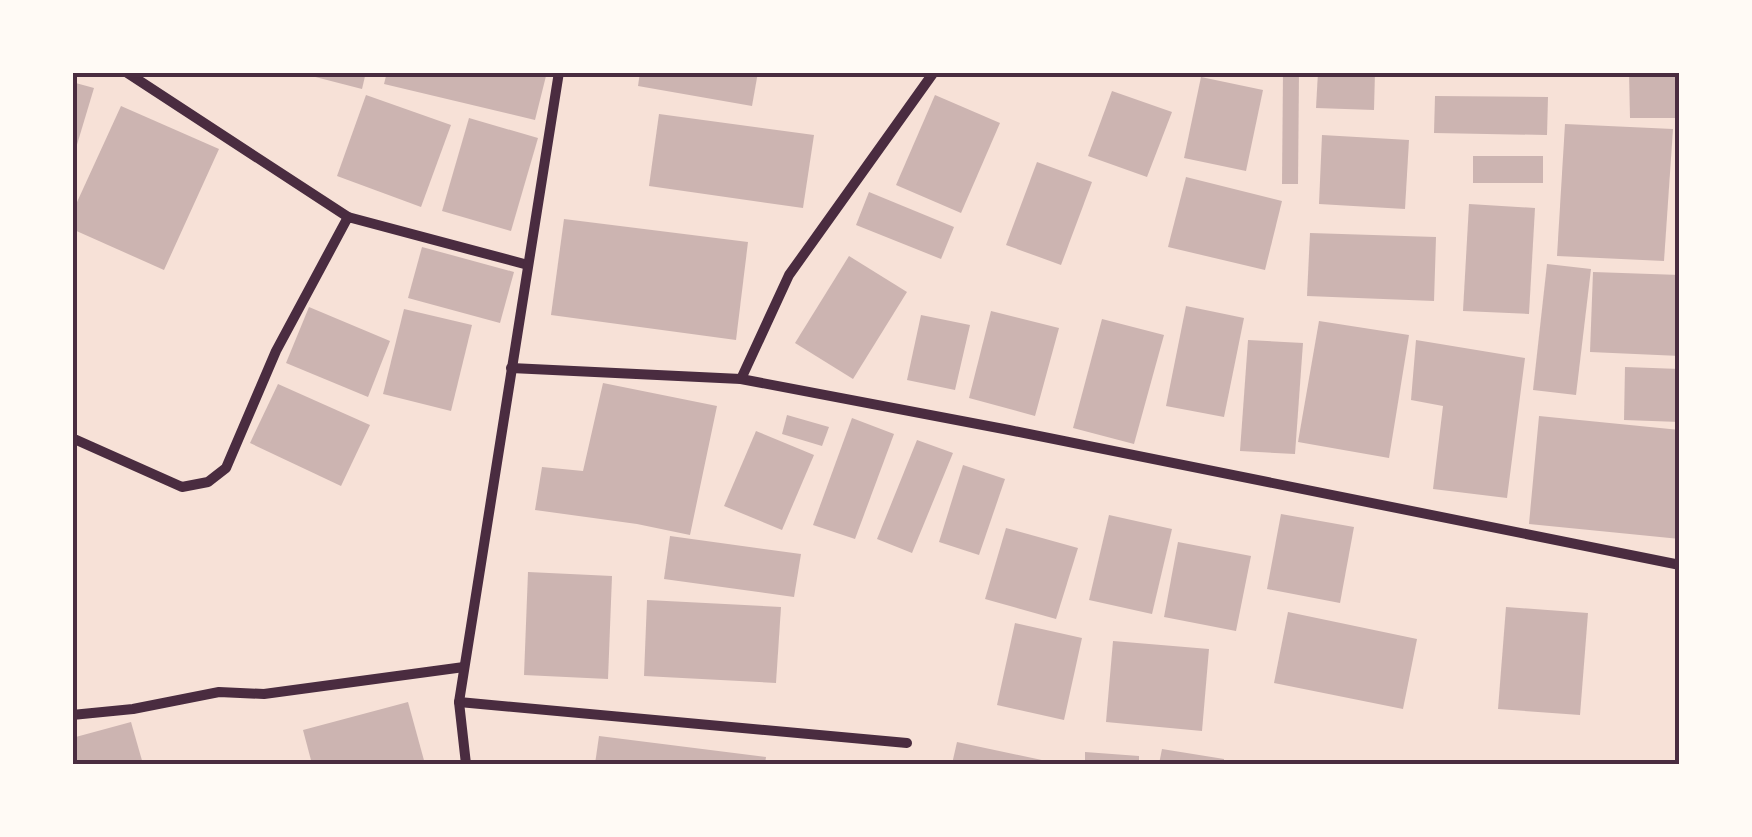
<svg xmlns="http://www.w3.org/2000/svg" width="1752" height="837" viewBox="0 0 1752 837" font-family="'Alegreya Sans',sans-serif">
  <rect width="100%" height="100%" fill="#f7e1d7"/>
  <g fill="#ccb4b1">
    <path d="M296,72H366L362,89Z"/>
    <path d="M387,72H547L535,120L384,84Z"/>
    <path d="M640,72H758L752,106L638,86Z"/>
    <path d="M1283,72H1299L1298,184H1282Z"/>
    <path d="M1318,72H1375L1374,110L1316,108Z"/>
    <path d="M1629,72H1680V118H1630Z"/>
    <path d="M1201,77L1263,90L1246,171L1184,158Z"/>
    <path d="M72,82L94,88L73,158H72Z"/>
    <path d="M1112,91L1172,112L1147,177L1088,156Z"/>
    <path d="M366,95L451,125L421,207L337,176Z"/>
    <path d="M935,95L1000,123L961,213L896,185Z"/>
    <path d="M1435,96L1548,97L1547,135L1434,133Z"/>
    <path d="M121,106L219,149L164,270L72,229V213Z"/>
    <path d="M659,114L814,135L803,208L649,186Z"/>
    <path d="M469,118L538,138L511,231L442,211Z"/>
    <path d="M1565,124L1673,129L1664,261L1557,256Z"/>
    <path d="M1322,135L1409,140L1405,209L1319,204Z"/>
    <rect x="1473" y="156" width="70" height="27"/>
    <path d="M1037,162L1092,182L1061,265L1006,245Z"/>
    <path d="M1186,177L1282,201L1265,270L1168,247Z"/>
    <path d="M869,192L954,227L941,259L856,225Z"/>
    <path d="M1469,204L1535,208L1529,314L1463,311Z"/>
    <path d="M564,219L748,242L736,340L551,315Z"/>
    <path d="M1310,233L1436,237L1434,301L1307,296Z"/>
    <path d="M422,247L514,272L500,323L408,298Z"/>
    <path d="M849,256L907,292L853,379L795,343Z"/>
    <path d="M1547,264L1591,269L1576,395L1533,390Z"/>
    <path d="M1593,272L1680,275V356L1590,352Z"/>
    <path d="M1186,306L1244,318L1224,417L1166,406Z"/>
    <path d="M309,307L390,341L368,397L286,363Z"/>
    <path d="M404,309L472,325L451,411L383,394Z"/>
    <path d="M991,311L1059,328L1035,416L969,398Z"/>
    <path d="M921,315L970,325L955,390L907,380Z"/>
    <path d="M1102,319L1164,335L1134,444L1073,428Z"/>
    <path d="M1319,321L1409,335L1389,458L1298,442Z"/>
    <path d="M1248,340L1303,343L1295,454L1240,451Z"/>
    <path d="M1416,340L1525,358L1507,498L1433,489L1443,406L1411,400Z"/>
    <path d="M1625,367L1680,369V422L1624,420Z"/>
    <path d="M603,383L717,406L690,535L637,524L535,510L542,467L583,471Z"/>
    <path d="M278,384L370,425L341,486L250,443Z"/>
    <path d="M787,415L829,427L822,446L782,434Z"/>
    <path d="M1539,416L1680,430V539L1529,524Z"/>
    <path d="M852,418L894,434L855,539L813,525Z"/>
    <path d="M756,431L814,455L782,530L724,506Z"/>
    <path d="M917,440L953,453L912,553L877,539Z"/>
    <path d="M963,465L1005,479L979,555L939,542Z"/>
    <path d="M1281,514L1354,527L1340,603L1267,589Z"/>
    <path d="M1109,515L1172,529L1152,614L1089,600Z"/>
    <path d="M1006,528L1078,548L1056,619L985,599Z"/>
    <path d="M670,536L801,554L794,597L664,579Z"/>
    <path d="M1178,542L1251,556L1236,631L1164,617Z"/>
    <path d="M528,572L612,576L608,679L524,675Z"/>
    <path d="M647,600L781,607L776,683L644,676Z"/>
    <path d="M1506,607L1588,613L1580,715L1498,709Z"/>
    <path d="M1288,612L1417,639L1403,709L1274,683Z"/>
    <path d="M1015,623L1082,638L1064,720L997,705Z"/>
    <path d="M1113,641L1209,649L1202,731L1106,722Z"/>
    <path d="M408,702L425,764H312L303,730Z"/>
    <path d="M131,722L143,764H72V738Z"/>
    <path d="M599,736L766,757L765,764H595Z"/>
    <path d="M957,742L1056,763V764H952Z"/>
    <path d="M1162,749L1224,759V764H1159Z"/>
    <path d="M1085,752L1139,756V764H1085Z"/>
  </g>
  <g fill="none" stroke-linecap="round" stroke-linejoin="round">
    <g stroke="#4a2c40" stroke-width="10">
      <path d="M126,72L348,217"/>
      <path d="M511,368L741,379L1009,430L1680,565"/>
      <path d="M741,379L789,275L934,72"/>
      <path d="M72,438L182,487L208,482L226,468L276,351L348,217L528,265"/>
      <path d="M459,702L907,743"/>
      <path d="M72,715L133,709L219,692L264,694L464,667"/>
      <path d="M466,764L459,702L559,72"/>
    </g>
  </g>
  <rect width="1752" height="837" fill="none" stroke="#fffaf5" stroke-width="150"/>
  <rect x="75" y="75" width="1602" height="687" fill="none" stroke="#4a2c40" stroke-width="4"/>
</svg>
